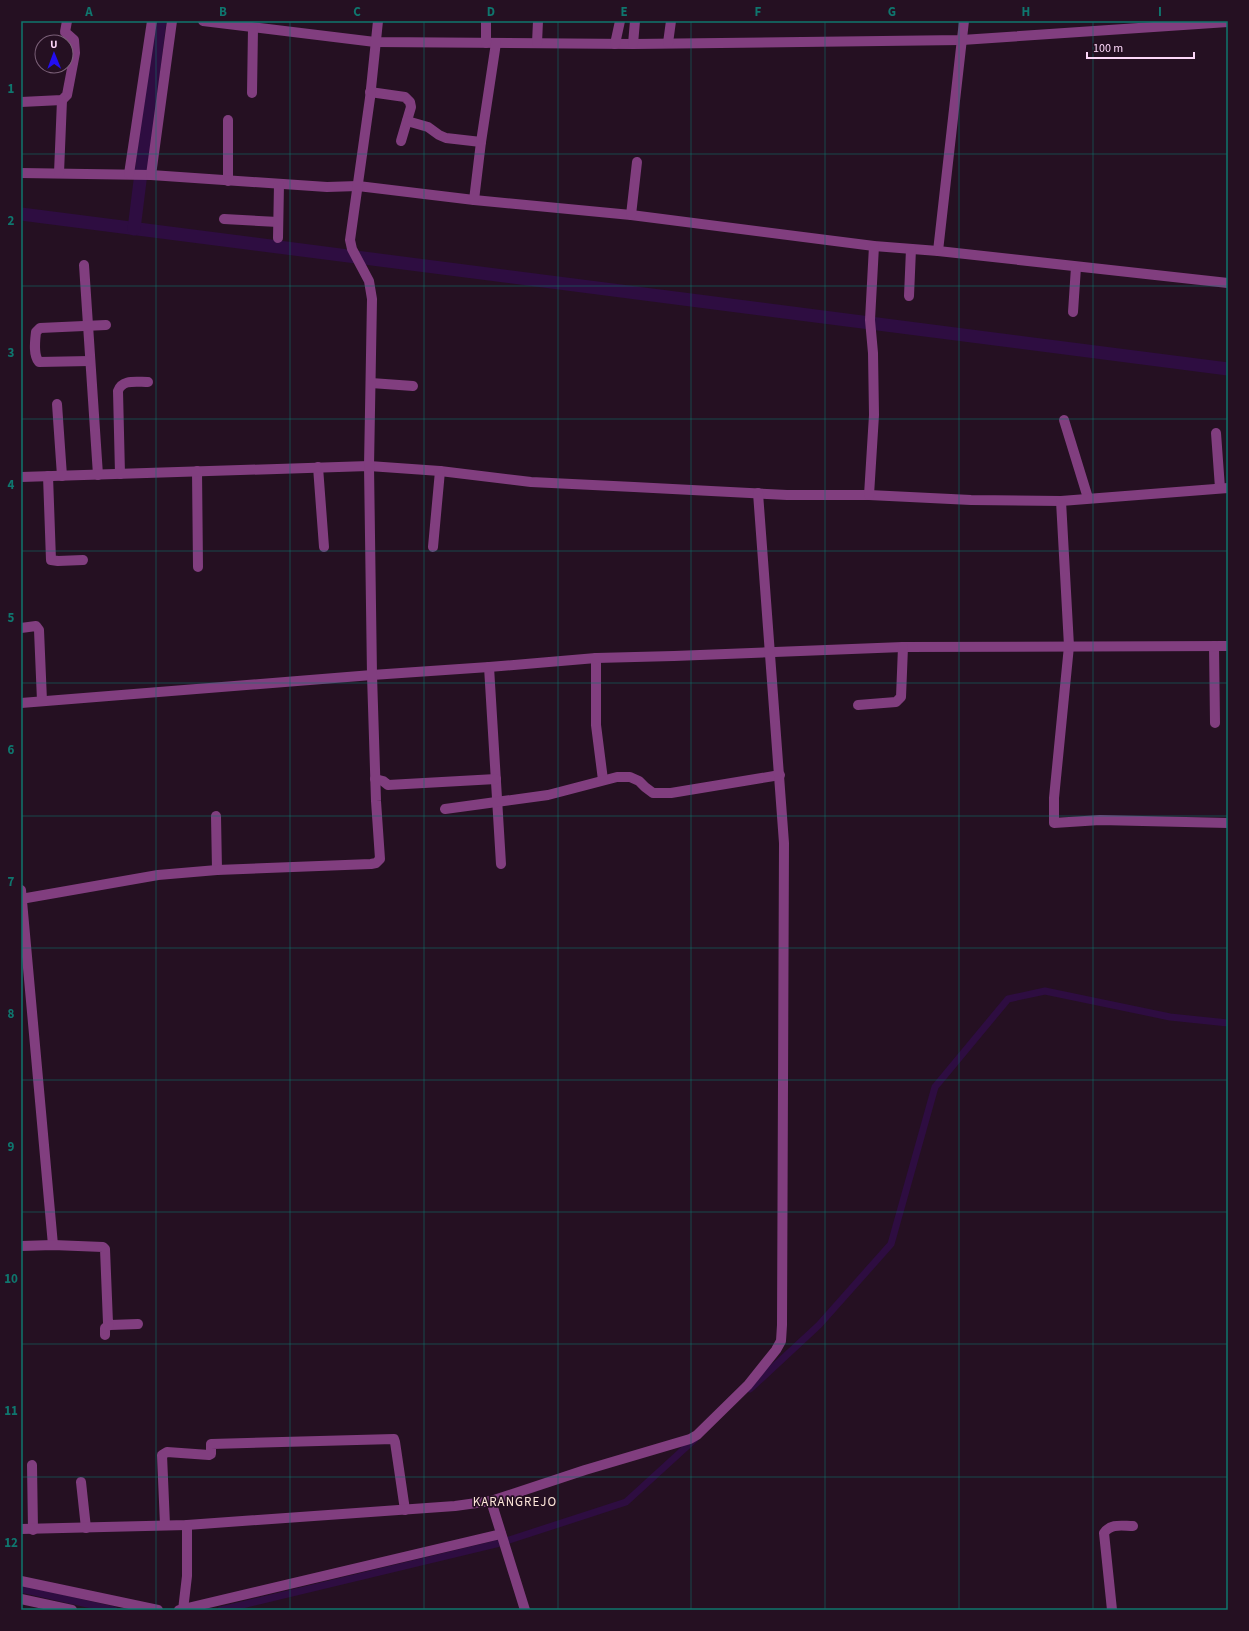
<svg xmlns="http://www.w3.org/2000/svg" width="1249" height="1631" viewBox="0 0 1249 1631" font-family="'Source Sans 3',sans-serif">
	<rect width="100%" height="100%" fill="#251022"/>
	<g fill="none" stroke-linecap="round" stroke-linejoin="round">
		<g stroke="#2e0d41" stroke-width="7">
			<path d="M 750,1389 L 819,1325 L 891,1244 L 935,1087 L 1008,999 L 1045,991 L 1170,1017 L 1228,1023"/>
			<path d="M 21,1589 L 114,1610"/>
			<path d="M 221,1610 L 500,1543 L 626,1502 L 695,1439"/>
		</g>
		<g stroke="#2e0d41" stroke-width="13">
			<path d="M 21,214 L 1228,369"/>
			<path d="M 134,229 L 160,21"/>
		</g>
		<g stroke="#813e7f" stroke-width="10">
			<path d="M 203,21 L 375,42 L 633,44 L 962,40 L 1228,22"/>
			<path d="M 486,43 L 486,21"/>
			<path d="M 537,43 L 538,21"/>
			<path d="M 668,43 L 671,21"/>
			<path d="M 615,44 L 620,21"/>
			<path d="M 633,44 L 635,21"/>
			<path d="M 370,92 L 405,97 L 410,102 L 411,107 L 401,141"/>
			<path d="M 252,93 L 253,28"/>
			<path d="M 21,102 L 62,100 L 67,95 L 75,53 L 74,40 L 65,32 L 67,21"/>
			<path d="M 228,120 L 228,181"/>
			<path d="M 407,121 L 428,127 L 439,135 L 446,138 L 481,142"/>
			<path d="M 21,173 L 151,175 L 327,187 L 358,186 L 474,200 L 631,215 L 874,246 L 938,251 L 1228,283"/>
			<path d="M 59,173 L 62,100"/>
			<path d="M 129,174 L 152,21"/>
			<path d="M 151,175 L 172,21"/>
			<path d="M 474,200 L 481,142 L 496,43"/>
			<path d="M 631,215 L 637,162"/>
			<path d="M 224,219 L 278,222"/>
			<path d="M 278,238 L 279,184"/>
			<path d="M 938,251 L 964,21"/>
			<path d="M 84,265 L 98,475"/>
			<path d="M 909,296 L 911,249"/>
			<path d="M 1073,312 L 1076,267"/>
			<path d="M 90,361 L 39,362 C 33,355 35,341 36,332 L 40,328 L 106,325"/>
			<path d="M 371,383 L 413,386"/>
			<path d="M 57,404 L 62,476"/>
			<path d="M 1064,420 L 1088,498"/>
			<path d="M 1216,433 L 1220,488"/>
			<path d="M 318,467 L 324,547"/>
			<path d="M 197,471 L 198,567"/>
			<path d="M 120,474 L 118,391 C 122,379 136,382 148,382"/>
			<path d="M 48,476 L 51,560 L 58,561 L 83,560"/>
			<path d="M 21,477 L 369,466 L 440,471 L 531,482 L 634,487 L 787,495 L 869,495 L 971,500 L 1061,501 L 1228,488"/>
			<path d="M 869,495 L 874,415 L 873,353 L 870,320 L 874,246"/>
			<path d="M 1061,501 L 1069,646 L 1054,798 L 1054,823 L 1100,820 L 1228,823"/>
			<path d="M 433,547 L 440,471"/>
			<path d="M 21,628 L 36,626 L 39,630 L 42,701"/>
			<path d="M 1214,646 L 1215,723"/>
			<path d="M 596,658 L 596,725 L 603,780"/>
			<path d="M 489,667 L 501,864"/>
			<path d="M 21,703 L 372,675 L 489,667 L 596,658 L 674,656 L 903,647 L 1228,646"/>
			<path d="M 858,705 L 896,702 L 901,697 L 903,647"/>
			<path d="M 375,779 L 383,781 L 388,785 L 496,779"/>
			<path d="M 445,809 L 548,795 L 617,777 L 630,777 L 639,781 L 645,787 L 653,793 L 671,793 L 780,775"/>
			<path d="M 216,816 L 217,870"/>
			<path d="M 21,890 L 53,1245"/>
			<path d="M 21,899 L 158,875 L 217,870 L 371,864 L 376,863 L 380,859 L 376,801 L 372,675 L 369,466 L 372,299 L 369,281 L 352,249 L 350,240 L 370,98 L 378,21"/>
			<path d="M 21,1246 L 53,1245 L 103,1247 L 105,1249 L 108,1323 L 110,1325 L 138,1324"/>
			<path d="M 105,1335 L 105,1328 L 109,1325"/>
			<path d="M 32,1465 L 33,1530"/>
			<path d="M 81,1482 L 86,1528"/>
			<path d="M 491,1501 L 525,1610"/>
			<path d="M 165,1525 L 162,1455 L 167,1452 L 209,1455 L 211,1454 L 211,1444 L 394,1439 L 395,1442 L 405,1510"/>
			<path d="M 21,1529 L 187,1525 L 455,1506 L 491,1501 L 585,1470 L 690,1439 L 697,1435 L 748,1385 L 776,1350 L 781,1341 L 782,1325 L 784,843 L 758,493"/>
			<path d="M 21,1581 L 158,1610"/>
			<path d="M 21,1599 L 72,1610"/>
			<path d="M 179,1610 L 501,1534"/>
			<path d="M 183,1610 L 187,1576 L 187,1525"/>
			<path d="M 1112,1610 L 1104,1533 C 1111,1523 1122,1526 1133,1526"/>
		</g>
	</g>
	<path fill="none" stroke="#0f766e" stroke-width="1" stroke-opacity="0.55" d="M 156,21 L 156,1610M 290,21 L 290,1610M 424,21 L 424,1610M 558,21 L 558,1610M 691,21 L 691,1610M 825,21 L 825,1610M 959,21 L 959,1610M 1093,21 L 1093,1610M 21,154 L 1228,154M 21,286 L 1228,286M 21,419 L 1228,419M 21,551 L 1228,551M 21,683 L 1228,683M 21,816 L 1228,816M 21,948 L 1228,948M 21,1080 L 1228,1080M 21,1212 L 1228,1212M 21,1344 L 1228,1344M 21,1477 L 1228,1477"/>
	<g text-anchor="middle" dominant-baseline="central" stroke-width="3.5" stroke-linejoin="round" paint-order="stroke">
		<g font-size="13" letter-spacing="1" fill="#fde5d9" stroke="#251022">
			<text x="515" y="1502">KARANGREJO</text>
		</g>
	</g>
	<rect width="1249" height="1631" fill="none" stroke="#251022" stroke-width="44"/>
	<g transform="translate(54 54) rotate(359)"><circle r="19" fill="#251022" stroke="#7b6078"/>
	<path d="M0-3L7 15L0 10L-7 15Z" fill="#230ef1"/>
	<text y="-6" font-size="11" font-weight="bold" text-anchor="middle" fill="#fdd7f9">U</text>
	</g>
	<path d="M1087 52v6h107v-6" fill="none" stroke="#fdd7f9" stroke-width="2"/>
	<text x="1093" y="52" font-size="12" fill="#fdd7f9" stroke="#251022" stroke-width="3" paint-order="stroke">100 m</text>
	<rect x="22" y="22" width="1205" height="1587" fill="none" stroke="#0f766e" stroke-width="1.5"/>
	<g font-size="13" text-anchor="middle" font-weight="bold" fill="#0f766e">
		<text x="89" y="16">A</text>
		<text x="223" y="16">B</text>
		<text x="357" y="16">C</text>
		<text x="491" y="16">D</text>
		<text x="624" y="16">E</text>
		<text x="758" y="16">F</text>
		<text x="892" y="16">G</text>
		<text x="1026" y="16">H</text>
		<text x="1160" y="16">I</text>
		<text x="11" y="93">1</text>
		<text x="11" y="225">2</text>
		<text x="11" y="357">3</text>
		<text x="11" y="489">4</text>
		<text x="11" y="622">5</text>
		<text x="11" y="754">6</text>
		<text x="11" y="886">7</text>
		<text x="11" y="1018">8</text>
		<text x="11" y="1151">9</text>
		<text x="11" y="1283">10</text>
		<text x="11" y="1415">11</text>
		<text x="11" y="1547">12</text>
	</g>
</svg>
